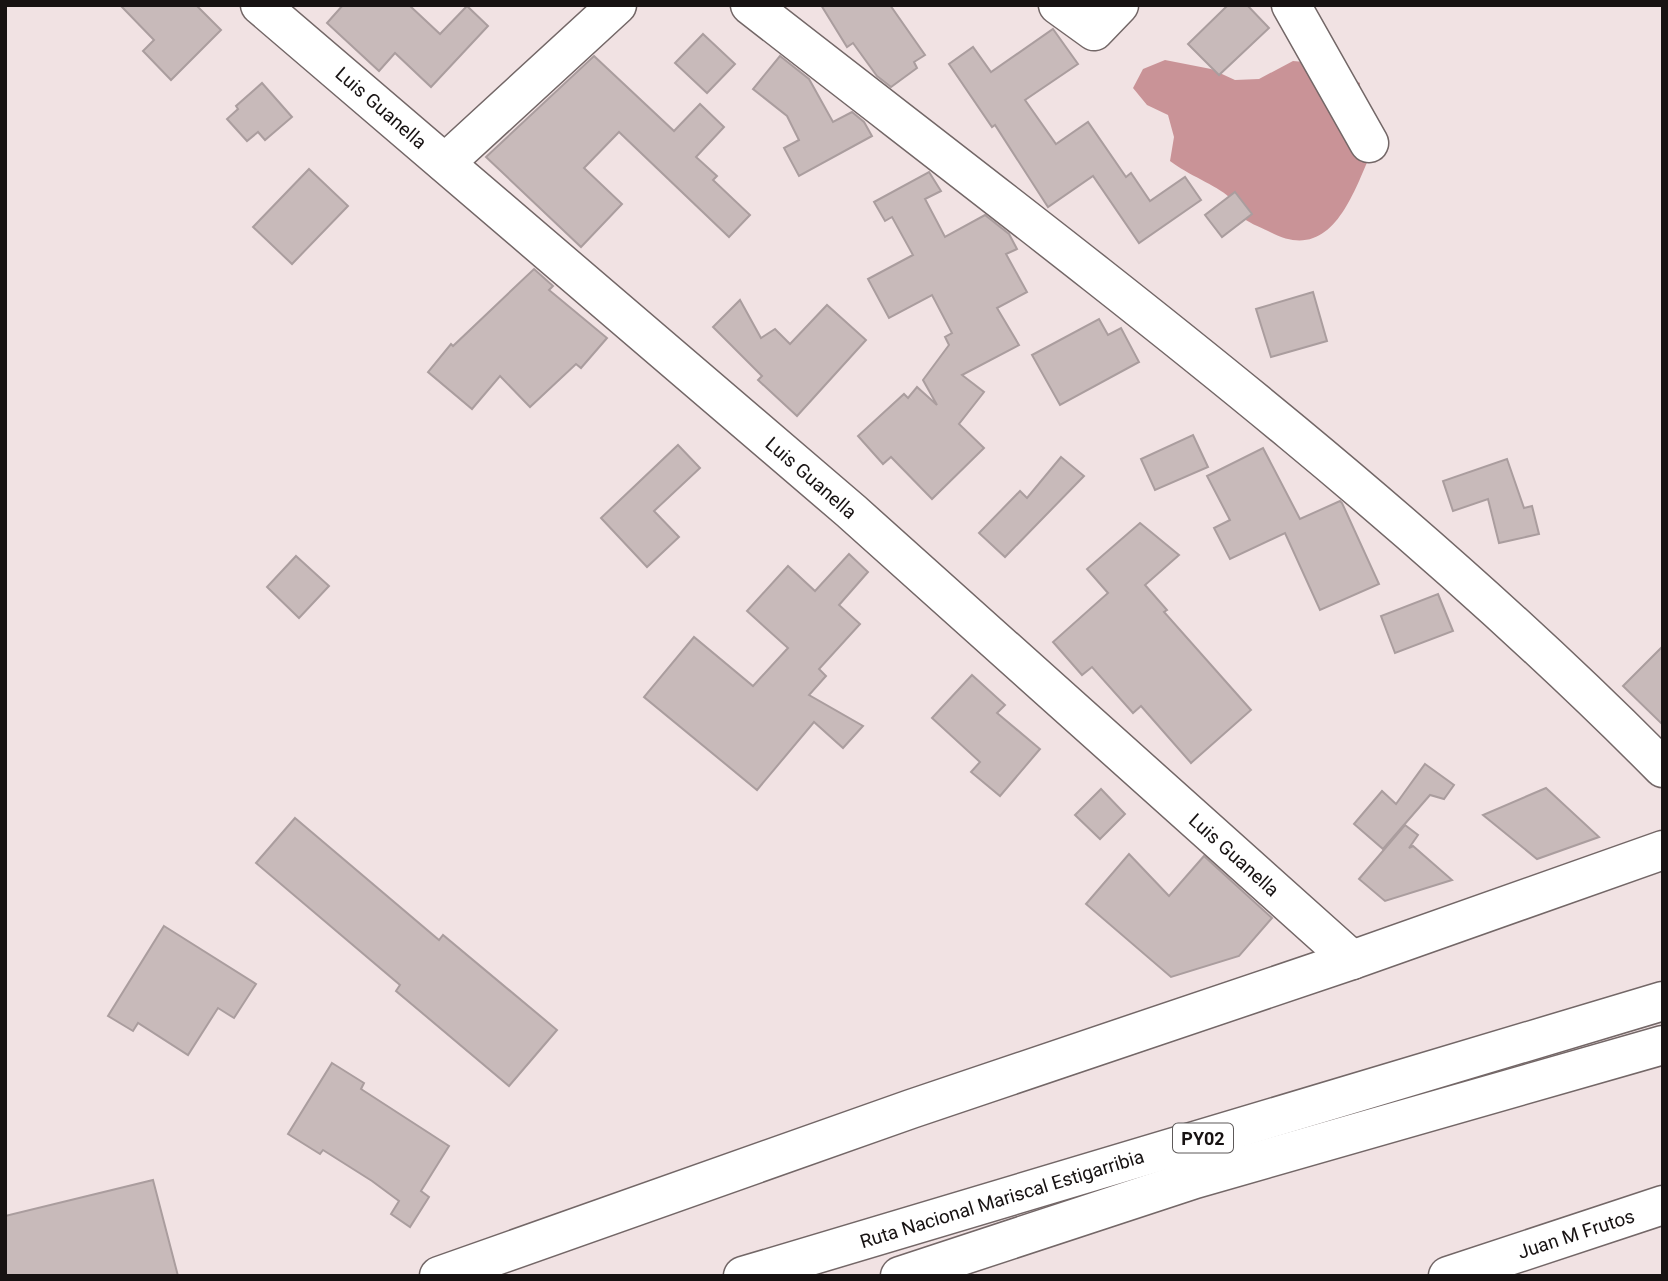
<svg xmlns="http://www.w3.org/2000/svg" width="1668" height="1281" viewBox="0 0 1668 1281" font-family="Roboto,sans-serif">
	<rect width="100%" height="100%" fill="#f1e2e3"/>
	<path fill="#c99397" d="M 1165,60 L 1211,69 L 1235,80 L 1259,79 L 1293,61 L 1316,63 L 1360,83 L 1358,106 L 1372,151 C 1352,196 1331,266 1268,231 C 1260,227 1246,222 1240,215 C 1236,210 1235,201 1229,197 C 1216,185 1188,175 1170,161 L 1174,137 L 1168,115 L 1147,105 L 1133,88 L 1143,69 Z"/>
	<g fill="#c8baba" stroke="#aa9d9e" stroke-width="2">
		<path d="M 120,5 L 196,5 L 221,30 L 171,80 L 143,51 L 154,40 Z"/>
		<path d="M 343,5 L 409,5 L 440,34 L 467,6 L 488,26 L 431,87 L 395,53 L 379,71 L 327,23 Z"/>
		<path d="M 821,5 L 890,5 L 925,55 L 914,62 L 917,68 L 891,87 L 877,76 L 853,43 L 847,47 Z"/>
		<path d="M 1228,5 L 1247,5 L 1269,28 L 1219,75 L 1188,44 Z"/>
		<path d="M 1053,29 L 1078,64 L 1025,100 L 1056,144 L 1088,122 L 1126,177 L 1131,173 L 1150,201 L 1185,177 L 1201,200 L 1139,243 L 1093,176 L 1048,207 L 995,125 L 992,127 L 949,64 L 973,47 L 991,72 Z"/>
		<path d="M 703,34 L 735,64 L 707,93 L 675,63 Z"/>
		<path d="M 594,56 L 674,131 L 700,104 L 724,127 L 696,157 L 717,176 L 713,180 L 750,215 L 729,237 L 619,132 L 584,168 L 622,204 L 581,247 L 486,157 Z"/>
		<path d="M 780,56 L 809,79 L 833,122 L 852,112 L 864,122 L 872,136 L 799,176 L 784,148 L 799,140 L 787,116 L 753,89 Z"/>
		<path d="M 262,83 L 292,117 L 265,140 L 258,132 L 247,141 L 227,119 L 238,109 L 236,106 Z"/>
		<path d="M 309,169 L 348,206 L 292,264 L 253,227 Z"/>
		<path d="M 929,172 L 941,191 L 925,199 L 945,237 L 985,215 L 1009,234 L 1017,249 L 1006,254 L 1027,292 L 997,308 L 1019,345 L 962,375 L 984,392 L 959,424 L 984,448 L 932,499 L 891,457 L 883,464 L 858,436 L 904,394 L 908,398 L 917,387 L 937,405 L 923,380 L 949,345 L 945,337 L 952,333 L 932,295 L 889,318 L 868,279 L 913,255 L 892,217 L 885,221 L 874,202 Z"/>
		<path d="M 1235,192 L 1252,214 L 1222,237 L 1205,215 Z"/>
		<path d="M 534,269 L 553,286 L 549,290 L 607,338 L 581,368 L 576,364 L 530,407 L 500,376 L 472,409 L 428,372 L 451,344 L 453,346 Z"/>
		<path d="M 1313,292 L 1327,341 L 1271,357 L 1256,309 Z"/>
		<path d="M 740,300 L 761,338 L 775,329 L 790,344 L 827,305 L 866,340 L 797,416 L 758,380 L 762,376 L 713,327 Z"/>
		<path d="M 1099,319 L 1108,335 L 1121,328 L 1139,362 L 1060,405 L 1032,355 Z"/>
		<path d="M 1193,435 L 1208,467 L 1155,490 L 1141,459 Z"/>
		<path d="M 678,445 L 700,468 L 654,511 L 679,537 L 647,567 L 601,518 Z"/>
		<path d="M 1263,448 L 1300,519 L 1340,501 L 1342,503 L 1379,584 L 1320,610 L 1285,533 L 1230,559 L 1214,528 L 1230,520 L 1207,476 Z"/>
		<path d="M 1061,457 L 1084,476 L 1005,557 L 979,533 L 1020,491 L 1027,498 Z"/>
		<path d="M 1507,459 L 1524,508 L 1532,506 L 1539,534 L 1499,543 L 1488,499 L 1453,511 L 1443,481 Z"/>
		<path d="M 1140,523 L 1179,555 L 1145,585 L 1167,610 L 1164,612 L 1251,710 L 1191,763 L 1141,706 L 1133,713 L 1092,667 L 1082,675 L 1053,642 L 1108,593 L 1087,569 Z"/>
		<path d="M 849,554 L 868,572 L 839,605 L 860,624 L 819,669 L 826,676 L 809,695 L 863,726 L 843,748 L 814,722 L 757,790 L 644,697 L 694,637 L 753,686 L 788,648 L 747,611 L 788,566 L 815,591 Z"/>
		<path d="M 296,556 L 329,586 L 299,618 L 267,587 Z"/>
		<path d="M 1438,594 L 1453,631 L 1395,653 L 1381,616 Z"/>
		<path d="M 1663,646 L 1663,725 L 1623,686 Z"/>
		<path d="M 972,675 L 1005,705 L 997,713 L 1040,749 L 1000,796 L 971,772 L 980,762 L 932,718 Z"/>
		<path d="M 1425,764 L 1454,785 L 1444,799 L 1430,795 L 1383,849 L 1354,824 L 1382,791 L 1396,804 Z"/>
		<path d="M 1546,788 L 1599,837 L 1537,859 L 1483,815 Z"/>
		<path d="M 1101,789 L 1125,814 L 1100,839 L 1075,815 Z"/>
		<path d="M 295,818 L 439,940 L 443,935 L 557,1030 L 509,1086 L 396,991 L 400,985 L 256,863 Z"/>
		<path d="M 1405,825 L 1418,835 L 1409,848 L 1413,846 L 1452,880 L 1385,901 L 1359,879 Z"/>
		<path d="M 1129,854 L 1169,896 L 1204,856 L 1272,918 L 1239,956 L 1171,977 L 1086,904 Z"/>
		<path d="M 164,926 L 256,984 L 234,1018 L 218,1008 L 188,1055 L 138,1023 L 133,1031 L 108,1016 Z"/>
		<path d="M 332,1063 L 364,1083 L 361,1089 L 449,1146 L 421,1191 L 429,1197 L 410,1227 L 391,1214 L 399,1201 L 372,1181 L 323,1150 L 320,1154 L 288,1134 Z"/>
		<path d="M 153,1180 L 178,1276 L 5,1276 L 5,1216 Z"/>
	</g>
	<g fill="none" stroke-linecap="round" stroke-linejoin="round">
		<defs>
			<g id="minor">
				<path d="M 260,5 L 851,511 L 1352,960"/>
				<path d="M 750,5 C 1062,249 1384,486 1663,768"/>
				<path d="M 1058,5 L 1094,31 L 1119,5"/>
				<path d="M 1291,5 L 1369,143"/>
				<path d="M 445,163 L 617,5"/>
				<path d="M 439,1276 L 911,1109 L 1352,960 L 1663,850"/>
				<path d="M 1448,1276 L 1663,1205"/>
			</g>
			<g id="highway">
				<path d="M 743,1276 L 1663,1001"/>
				<path d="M 900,1276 L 1195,1179 L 1663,1045"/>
			</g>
		</defs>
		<use href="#minor" stroke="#736767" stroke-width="41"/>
		<use href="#highway" stroke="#736767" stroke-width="41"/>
		<use href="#minor" stroke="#fff" stroke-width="38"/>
		<use href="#highway" stroke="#fff" stroke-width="38"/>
	</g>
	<g text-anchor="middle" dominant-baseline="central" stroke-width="6" stroke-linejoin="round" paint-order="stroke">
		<rect fill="#fff" stroke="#5d5959" stroke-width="2" x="1173" y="1123.5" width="60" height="29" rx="5"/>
		<g font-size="18" font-weight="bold" fill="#171212">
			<text x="1203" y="1138">PY02</text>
		</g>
		<g font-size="19" fill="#171212" stroke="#fff">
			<text transform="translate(381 108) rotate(41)">Luis Guanella</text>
			<text transform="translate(811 478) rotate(41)">Luis Guanella</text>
			<text transform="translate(1234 855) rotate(42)">Luis Guanella</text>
			<text transform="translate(1002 1199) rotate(-17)">Ruta Nacional Mariscal Estigarribia</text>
			<text transform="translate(1576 1234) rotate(-18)">Juan M Frutos</text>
		</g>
	</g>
	<rect width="1668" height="1281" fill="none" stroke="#171212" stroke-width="14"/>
</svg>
